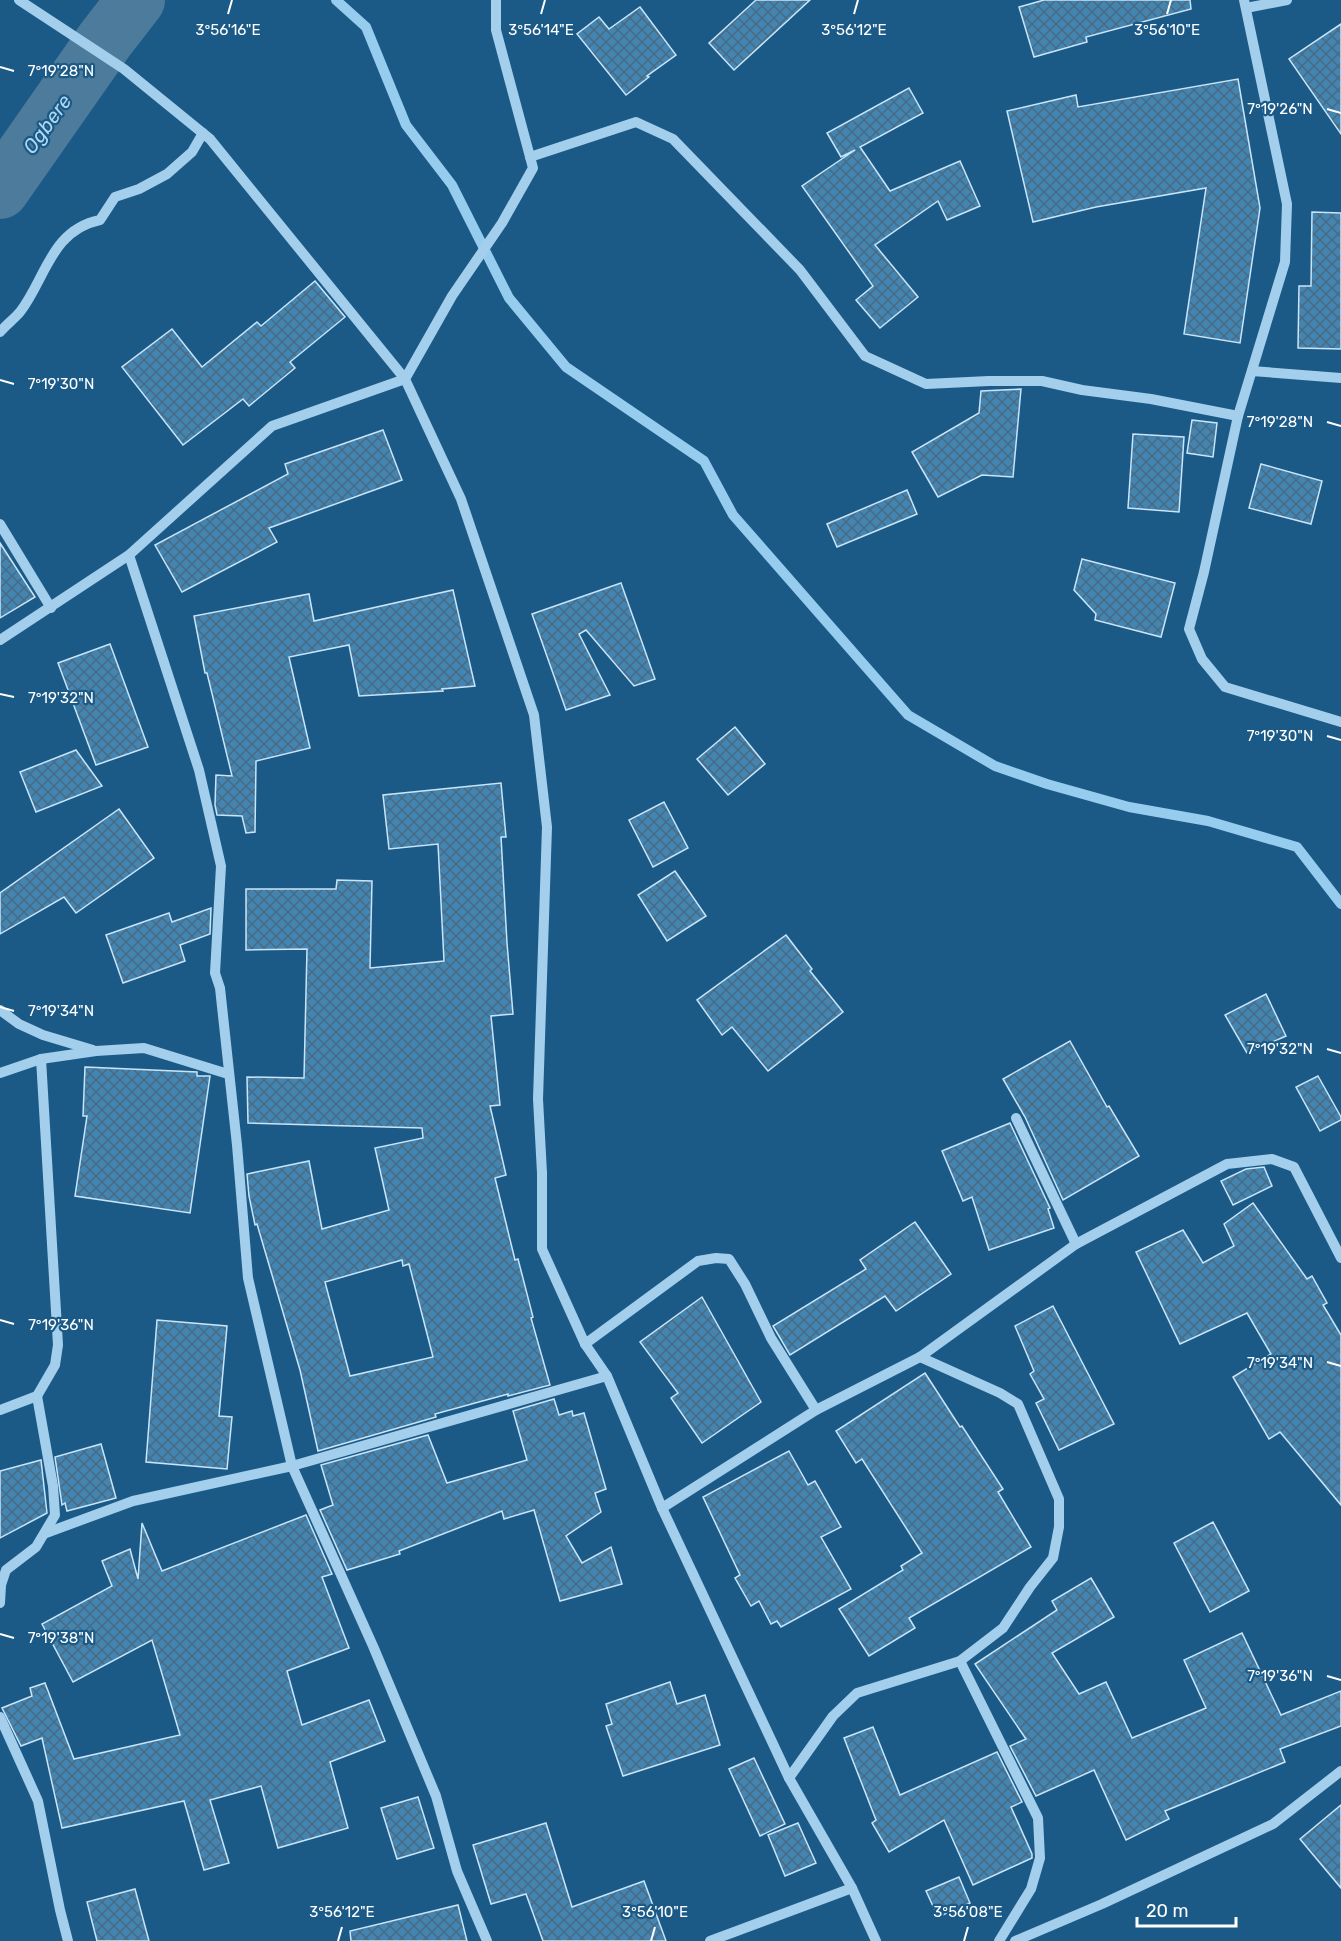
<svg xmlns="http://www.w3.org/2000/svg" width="1341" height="1941" viewBox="0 0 1341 1941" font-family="Rubik,sans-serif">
	<defs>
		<pattern id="building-cross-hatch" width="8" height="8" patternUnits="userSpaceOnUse" patternTransform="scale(1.5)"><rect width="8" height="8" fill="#4484b0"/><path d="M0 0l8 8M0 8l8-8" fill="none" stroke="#486b83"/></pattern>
	</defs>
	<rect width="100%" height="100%" fill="#1b5a87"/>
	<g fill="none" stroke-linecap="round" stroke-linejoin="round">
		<path stroke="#96ccee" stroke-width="10" d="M 336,0 L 366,27 L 406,125 L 452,185 L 509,298 L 566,367 L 704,461 L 733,515 L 908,715 L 995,766 L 1047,784 L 1129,807 L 1208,821 L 1297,847 L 1341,904"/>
		<path stroke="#4d7b9b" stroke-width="58" d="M 0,190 L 105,40 L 136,0"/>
	</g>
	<g fill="url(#building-cross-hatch)" stroke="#c8e5f9" stroke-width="1.5" fill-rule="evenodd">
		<path d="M 756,0 L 810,0 L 734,70 L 709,43 Z"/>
		<path d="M 1044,0 L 1190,0 L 1191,9 L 1086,37 L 1087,42 L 1034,57 L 1019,7 Z"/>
		<path d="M 640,7 L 676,55 L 647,76 L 649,77 L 626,95 L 577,34 L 599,17 L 609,29 Z"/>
		<path d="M 1341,24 L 1341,134 L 1289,59 Z"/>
		<path d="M 1238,79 L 1260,208 L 1240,343 L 1184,334 L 1206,188 L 1096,207 L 1033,222 L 1007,111 L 1076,95 L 1078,107 Z"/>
		<path d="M 909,88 L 923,113 L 860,147 L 890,191 L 960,161 L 980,206 L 947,220 L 938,201 L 875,245 L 918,297 L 880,328 L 856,300 L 873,286 L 802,186 L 855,150 L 841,157 L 827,133 Z"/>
		<path d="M 1312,212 L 1341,213 L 1341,349 L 1298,348 L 1299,286 L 1311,286 Z"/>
		<path d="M 315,281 L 345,317 L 290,362 L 295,368 L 249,406 L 243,399 L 183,445 L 122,367 L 172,329 L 202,367 L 257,322 L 261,326 Z"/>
		<path d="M 1021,389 L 1013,477 L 982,475 L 938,497 L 912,452 L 979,413 L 981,391 Z"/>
		<path d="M 1192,420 L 1217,423 L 1213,457 L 1187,453 Z"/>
		<path d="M 383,430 L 402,480 L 269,528 L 277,542 L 182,592 L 155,545 L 288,474 L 285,464 Z"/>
		<path d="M 1133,434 L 1184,437 L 1179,512 L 1128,508 Z"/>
		<path d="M 1261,464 L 1322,481 L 1311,524 L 1249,508 Z"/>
		<path d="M 907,490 L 917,514 L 837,547 L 827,524 Z"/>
		<path d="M 0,543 L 35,597 L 0,618 Z"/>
		<path d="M 1082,559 L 1175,583 L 1161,637 L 1095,620 L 1096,614 L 1074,590 Z"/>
		<path d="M 621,583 L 655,679 L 634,686 L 586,630 L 579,634 L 610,695 L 566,710 L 532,614 Z"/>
		<path d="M 453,590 L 475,686 L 442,689 L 443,691 L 359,696 L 349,645 L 289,657 L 310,748 L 256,761 L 255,832 L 246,833 L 242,816 L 217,815 L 215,805 L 216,775 L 232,776 L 207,673 L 205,673 L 194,616 L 309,594 L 314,621 Z"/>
		<path d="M 110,644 L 148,747 L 96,765 L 58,663 Z"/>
		<path d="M 735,727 L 765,764 L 728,795 L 697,759 Z"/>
		<path d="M 76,750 L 102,786 L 36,812 L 20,772 Z"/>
		<path d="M 501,783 L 506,837 L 501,837 L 507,943 L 513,1014 L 491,1016 L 500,1105 L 490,1106 L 506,1175 L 495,1178 L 515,1260 L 518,1259 L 533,1317 L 531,1318 L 550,1385 L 508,1396 L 508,1394 L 435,1414 L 436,1417 L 318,1451 L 300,1370 L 257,1224 L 255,1225 L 249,1196 L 247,1174 L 309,1161 L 322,1229 L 389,1210 L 375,1148 L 423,1138 L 422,1128 L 248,1123 L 247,1077 L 304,1078 L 307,949 L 246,950 L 246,889 L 336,889 L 337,880 L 372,881 L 370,968 L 444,961 L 438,844 L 389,849 L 383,795 ZM 402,1260 L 403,1266 L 409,1264 L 433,1357 L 350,1376 L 325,1282 Z"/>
		<path d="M 664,802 L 688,848 L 653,867 L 629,820 Z"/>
		<path d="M 119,809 L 154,858 L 76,913 L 64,897 L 0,934 L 0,893 Z"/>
		<path d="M 675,871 L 706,916 L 667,941 L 638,895 Z"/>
		<path d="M 211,908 L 210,934 L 180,945 L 185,961 L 123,983 L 106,935 L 169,913 L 172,922 Z"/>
		<path d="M 786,935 L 812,969 L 810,971 L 843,1012 L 768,1071 L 732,1027 L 722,1035 L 697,1000 Z"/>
		<path d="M 1266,994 L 1286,1036 L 1247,1053 L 1225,1015 Z"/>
		<path d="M 1070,1041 L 1107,1107 L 1109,1106 L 1139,1156 L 1063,1200 L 1025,1117 L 1003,1079 Z"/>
		<path d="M 85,1067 L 197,1072 L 197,1076 L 210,1076 L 190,1213 L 75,1196 L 87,1116 L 83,1116 Z"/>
		<path d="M 1318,1076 L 1341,1117 L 1341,1120 L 1320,1131 L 1296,1087 Z"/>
		<path d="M 1010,1123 L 1050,1208 L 1048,1209 L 1054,1228 L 989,1250 L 972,1197 L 963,1201 L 942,1151 Z"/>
		<path d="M 1264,1167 L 1272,1186 L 1233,1205 L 1221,1181 L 1246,1169 Z"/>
		<path d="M 1253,1203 L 1307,1279 L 1312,1276 L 1327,1303 L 1323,1305 L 1341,1335 L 1341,1505 L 1280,1432 L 1269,1439 L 1233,1377 L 1271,1354 L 1247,1313 L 1180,1344 L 1136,1252 L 1183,1230 L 1203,1263 L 1234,1246 L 1224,1224 Z"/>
		<path d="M 915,1222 L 951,1274 L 896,1311 L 885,1296 L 790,1355 L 773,1326 L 866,1269 L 860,1260 Z"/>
		<path d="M 702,1297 L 761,1402 L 702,1443 L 671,1398 L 678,1393 L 640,1342 Z"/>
		<path d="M 1053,1306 L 1114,1424 L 1059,1450 L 1036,1403 L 1044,1399 L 1030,1374 L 1034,1371 L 1015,1326 Z"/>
		<path d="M 157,1320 L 227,1326 L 219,1416 L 232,1417 L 227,1469 L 146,1462 Z"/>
		<path d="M 925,1373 L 960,1427 L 962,1426 L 1003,1489 L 998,1492 L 1031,1547 L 909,1618 L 915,1628 L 869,1656 L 839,1609 L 903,1570 L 901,1566 L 922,1553 L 862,1459 L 856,1463 L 836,1431 Z"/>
		<path d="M 554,1399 L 559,1415 L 572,1411 L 573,1416 L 584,1413 L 606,1489 L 595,1493 L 601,1512 L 566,1536 L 582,1563 L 611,1547 L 622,1584 L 560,1601 L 534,1510 L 504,1519 L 502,1511 L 399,1551 L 400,1554 L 347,1570 L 320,1510 L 333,1505 L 321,1465 L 428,1435 L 447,1483 L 527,1460 L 513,1411 Z"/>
		<path d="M 101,1444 L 116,1498 L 67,1511 L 65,1503 L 62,1505 L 55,1457 Z"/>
		<path d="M 789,1451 L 808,1485 L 815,1481 L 841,1527 L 821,1537 L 851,1589 L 781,1627 L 777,1621 L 771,1624 L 759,1601 L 751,1606 L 735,1578 L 740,1575 L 703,1497 Z"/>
		<path d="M 41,1460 L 47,1513 L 0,1538 L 0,1471 Z"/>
		<path d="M 306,1515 L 332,1574 L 322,1577 L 349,1648 L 287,1671 L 302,1725 L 369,1700 L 385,1741 L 330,1762 L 348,1828 L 278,1848 L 261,1786 L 210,1800 L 229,1863 L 204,1870 L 184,1801 L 62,1828 L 42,1738 L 21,1746 L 2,1708 L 32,1696 L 30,1688 L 45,1683 L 74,1759 L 180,1735 L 152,1640 L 73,1682 L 42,1624 L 112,1586 L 102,1561 L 130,1549 L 138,1579 L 142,1523 L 162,1571 Z"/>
		<path d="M 1213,1522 L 1249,1591 L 1210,1612 L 1174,1543 Z"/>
		<path d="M 1091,1578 L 1114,1617 L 1052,1653 L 1079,1694 L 1106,1682 L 1132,1738 L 1206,1708 L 1184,1660 L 1242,1633 L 1281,1715 L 1341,1691 L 1341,1726 L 1280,1749 L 1285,1762 L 1165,1811 L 1169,1819 L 1126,1840 L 1094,1770 L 1036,1796 L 1010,1746 L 1026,1739 L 975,1664 L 1057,1610 L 1052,1601 Z"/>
		<path d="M 670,1682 L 677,1704 L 705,1695 L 720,1745 L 623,1776 L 606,1726 L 612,1724 L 606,1704 Z"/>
		<path d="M 873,1727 L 900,1795 L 997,1752 L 1022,1802 L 1011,1807 L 1032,1854 L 1032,1858 L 973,1885 L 944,1820 L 889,1852 L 872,1823 L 876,1820 L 844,1738 Z"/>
		<path d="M 754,1758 L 785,1824 L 760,1836 L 729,1769 Z"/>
		<path d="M 418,1797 L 434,1848 L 397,1859 L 381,1808 Z"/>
		<path d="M 1341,1805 L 1341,1888 L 1300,1839 Z"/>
		<path d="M 546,1823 L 572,1907 L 644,1881 L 666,1941 L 543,1941 L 526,1894 L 491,1904 L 473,1845 Z"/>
		<path d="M 798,1823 L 816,1863 L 785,1876 L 768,1835 Z"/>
		<path d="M 959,1877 L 970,1903 L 938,1917 L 926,1891 Z"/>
		<path d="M 135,1889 L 149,1941 L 97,1941 L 87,1902 Z"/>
		<path d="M 458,1905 L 467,1941 L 351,1941 L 350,1931 Z"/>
	</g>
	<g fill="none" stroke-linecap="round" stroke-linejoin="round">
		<g stroke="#a3cfec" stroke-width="10">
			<path d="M 19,0 L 124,69 L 210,139 L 405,379 L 461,499 L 534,715 L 547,827 L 538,1099 L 542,1173 L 542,1249 L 585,1344 L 607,1376 L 662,1508 L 789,1778 L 852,1888 L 876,1941"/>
			<path d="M 1244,0 L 1287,204 L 1285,262 L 1238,416 L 1204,572 L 1189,629 L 1202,659 L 1225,687 L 1341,722"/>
			<path d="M 1246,8 L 1287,0"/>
			<path d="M 530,157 L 636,122 L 673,139 L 800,270 L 865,356 L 926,384 L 989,381 L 1042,381 L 1082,390 L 1151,399 L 1238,416"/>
			<path d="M 0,332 C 6,325 14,319 20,312 C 46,278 51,230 100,220 L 115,197 L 139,189 L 167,174 L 192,152 L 203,133"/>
			<path d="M 1252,371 L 1341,378"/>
			<path d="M 0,524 L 51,608"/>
			<path d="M 129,555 L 199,770 L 221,866 L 215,973 L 220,988 L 237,1145 L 248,1278 L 292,1466 L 373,1646 L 436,1796 L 457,1871 L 487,1941"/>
			<path d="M 0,640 L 129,555 L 272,426 L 405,379 L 452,296 L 502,223 L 533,168 L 496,30 L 496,0"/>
			<path d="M 0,1010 L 19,1024 L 43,1035 L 93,1050"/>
			<path d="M 0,1073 L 41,1059 L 96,1051 L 144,1048 L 228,1074"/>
			<path d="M 1016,1118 L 1076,1244"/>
			<path d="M 585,1344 L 698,1261 L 716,1258 L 729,1259 L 745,1284 L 771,1338 L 816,1410"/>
			<path d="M 0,1410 L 37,1396 L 55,1365 L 58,1345 L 41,1059"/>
			<path d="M 662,1508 L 816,1410 L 920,1357 L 1076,1244 L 1227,1164 L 1272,1159 L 1294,1167 L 1341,1258"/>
			<path d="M 46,1533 L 133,1501 L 292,1466 L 607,1376"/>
			<path d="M 0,1603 L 1,1585 L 6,1570 L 36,1547 L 55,1515 L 53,1486 L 37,1396"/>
			<path d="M 960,1661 L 1038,1818 L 1040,1858 L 1031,1889 L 999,1941"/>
			<path d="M 0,1717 L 38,1801 L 60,1910 L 68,1941"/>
			<path d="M 789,1778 L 833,1716 L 857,1693 L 960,1661 L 1003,1628 L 1030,1587 L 1053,1558 L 1059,1527 L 1059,1499 L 1018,1404 L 1000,1393 L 920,1357"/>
			<path d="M 710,1941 L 852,1888"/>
			<path d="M 1015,1941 L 1102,1904 L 1273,1824 L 1341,1771"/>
		</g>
	</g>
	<path fill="none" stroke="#fff" stroke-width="2" d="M 228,14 L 232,0M 541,14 L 545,0M 854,14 L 858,0M 1167,14 L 1171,0M 0,67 L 14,71M 1327,109 L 1341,113M 0,380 L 14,384M 1327,422 L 1341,426M 0,694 L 14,697M 1327,736 L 1341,740M 0,1007 L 14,1011M 1327,1049 L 1341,1053M 0,1320 L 14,1324M 1327,1362 L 1341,1366M 0,1634 L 14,1638M 1327,1676 L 1341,1680M 338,1941 L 342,1927M 651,1941 L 655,1927M 964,1941 L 968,1927"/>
	<g text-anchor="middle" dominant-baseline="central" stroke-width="4.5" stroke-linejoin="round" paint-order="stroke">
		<g font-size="20" font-style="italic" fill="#aed8f3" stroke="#1b5a87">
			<text transform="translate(47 124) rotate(-54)">Ogbere</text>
		</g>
	</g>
	<g font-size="15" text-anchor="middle" fill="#fff" stroke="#1b5a87" stroke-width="4.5" stroke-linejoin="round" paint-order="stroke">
		<text x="228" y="35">3°56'16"E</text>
		<text x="541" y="35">3°56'14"E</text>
		<text x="854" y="35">3°56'12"E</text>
		<text x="1167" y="35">3°56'10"E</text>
		<text x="61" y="76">7°19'28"N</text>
		<text x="1280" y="114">7°19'26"N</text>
		<text x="61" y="389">7°19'30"N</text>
		<text x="1280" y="427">7°19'28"N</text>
		<text x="61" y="703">7°19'32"N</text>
		<text x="1280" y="741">7°19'30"N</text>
		<text x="61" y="1016">7°19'34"N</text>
		<text x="1280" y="1054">7°19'32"N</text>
		<text x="61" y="1330">7°19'36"N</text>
		<text x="1280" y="1368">7°19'34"N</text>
		<text x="61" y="1643">7°19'38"N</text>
		<text x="1280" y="1681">7°19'36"N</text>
		<text x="342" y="1917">3°56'12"E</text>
		<text x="655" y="1917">3°56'10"E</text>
		<text x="968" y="1917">3°56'08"E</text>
	</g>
	<path d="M1137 1917v9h99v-9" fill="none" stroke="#ffffff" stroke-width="3"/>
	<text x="1146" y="1917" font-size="18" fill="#ffffff" stroke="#1b5a87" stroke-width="4.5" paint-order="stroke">20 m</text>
</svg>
